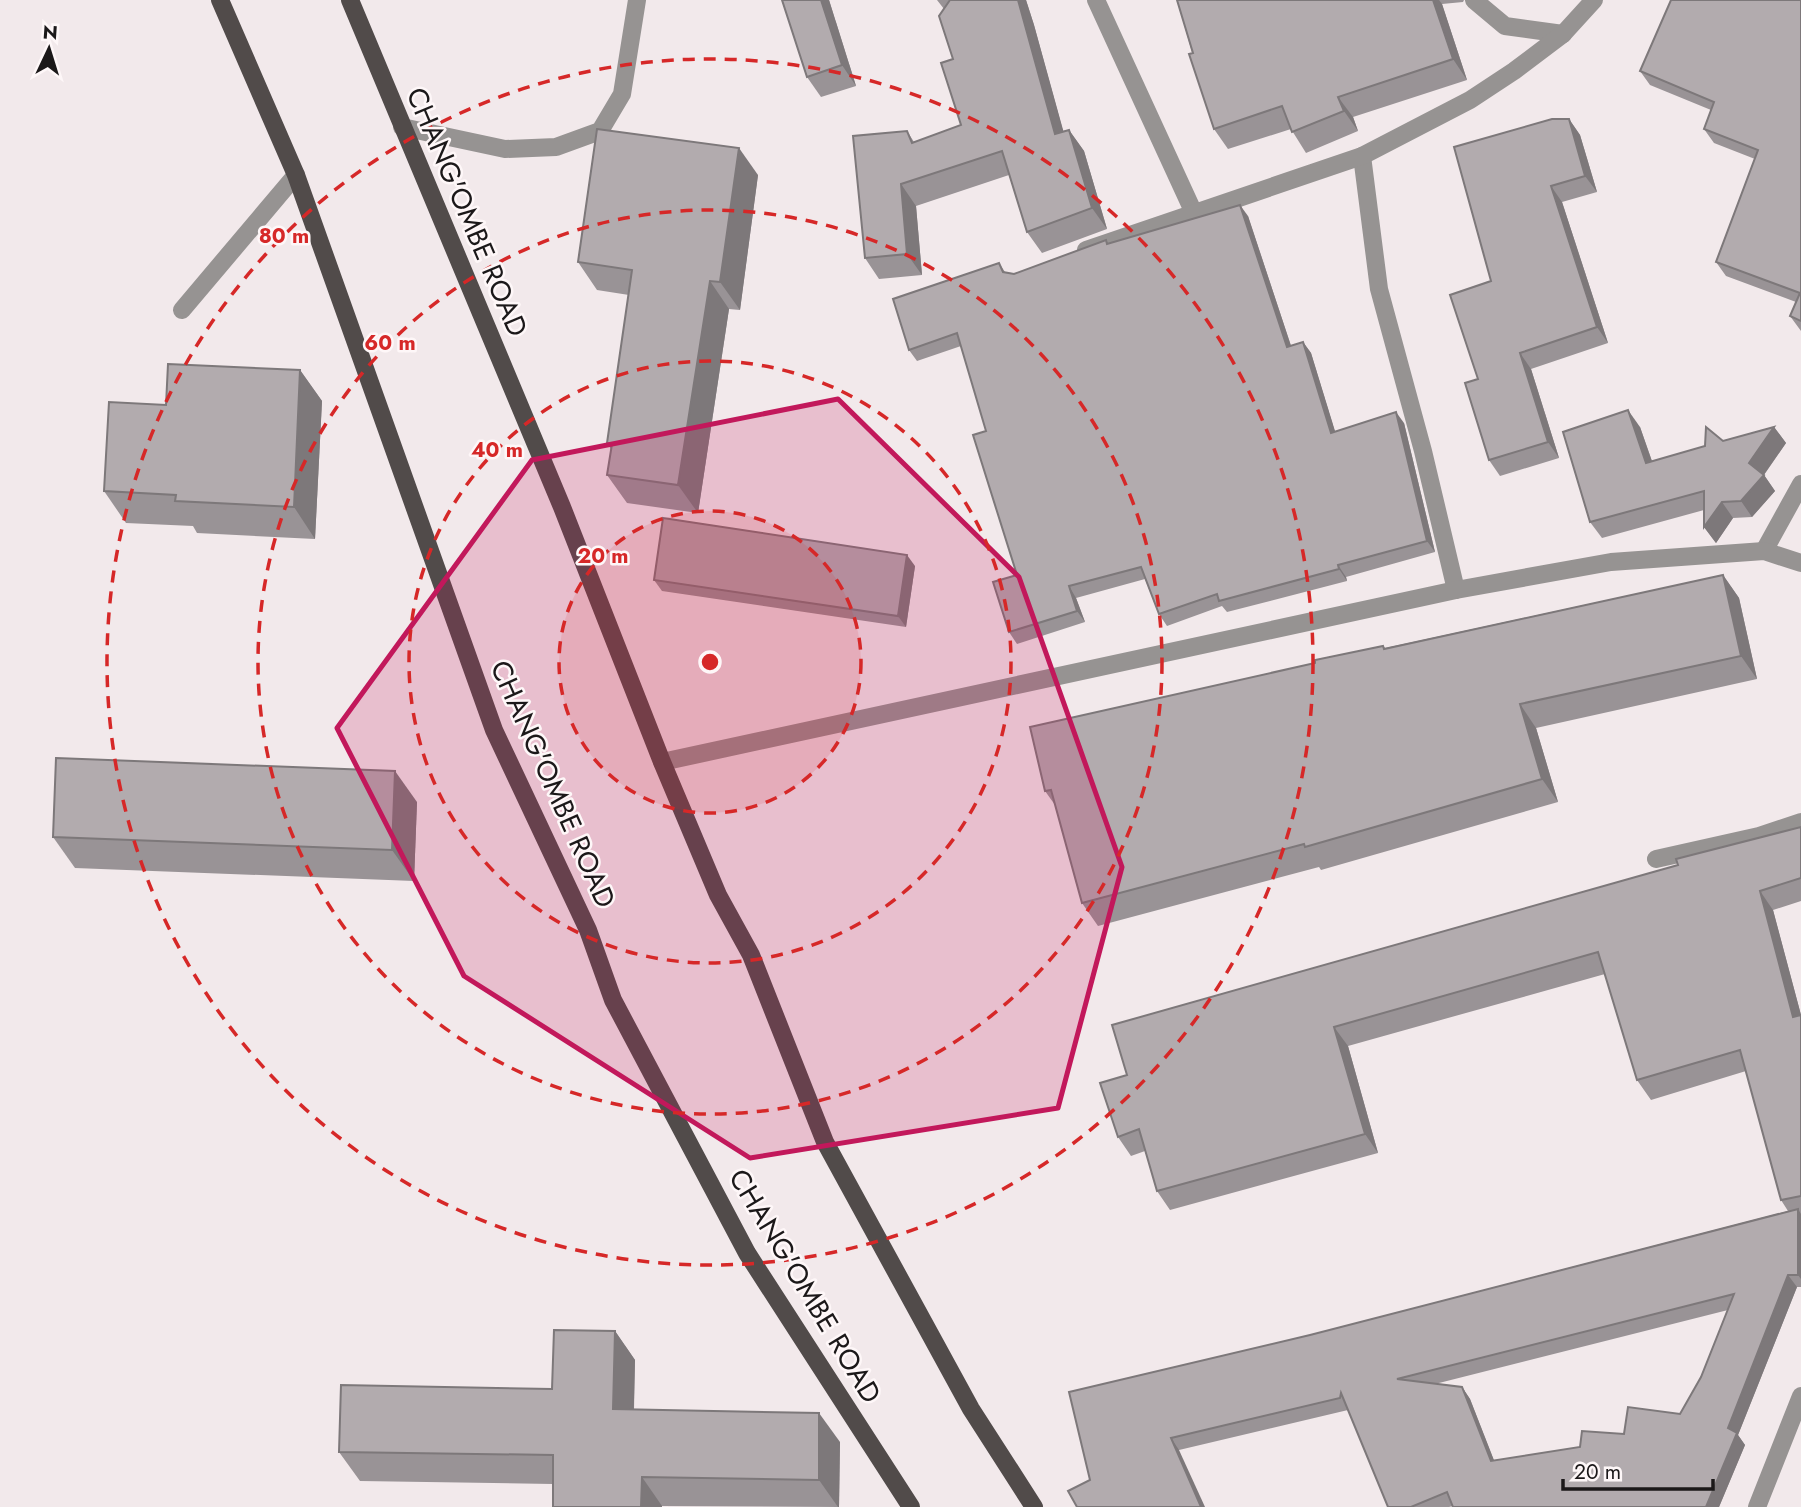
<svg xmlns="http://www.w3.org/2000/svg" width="1801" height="1507" viewBox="0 0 1801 1507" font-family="Jost,sans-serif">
	<rect width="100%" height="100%" fill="#f2e9eb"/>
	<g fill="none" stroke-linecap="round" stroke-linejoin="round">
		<g stroke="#969392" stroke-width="18">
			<path d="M 1096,0 L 1193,211"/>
			<path d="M 1474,0 L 1505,26 L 1563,34"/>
			<path d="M 402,127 L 505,149 L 556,147 L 600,131 L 622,94 L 637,0"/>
			<path d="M 1362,156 L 1379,289 L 1423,451 L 1456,590"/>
			<path d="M 1086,250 L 1362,156 L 1470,100 L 1514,71 L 1563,34 L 1594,0"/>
			<path d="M 182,310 L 296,175"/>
			<path d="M 1764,551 L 1801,484"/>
			<path d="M 662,762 L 1456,590 L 1611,562 L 1764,551 L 1801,563"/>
			<path d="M 1656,859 L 1759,836 L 1801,822"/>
			<path d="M 1757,1507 L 1801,1396"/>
		</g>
		<g stroke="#514b4a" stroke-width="18">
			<path d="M 220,0 L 296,175 L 494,730 L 588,930 L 613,1000 L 747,1253 L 911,1507"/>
			<path d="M 350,0 L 562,507 L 662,762 L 718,895 L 751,955 L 825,1142 L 971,1409 L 1034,1507"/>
		</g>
	</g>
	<g fill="#999396" fill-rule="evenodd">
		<path d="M 829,0 L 856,86 L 821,97 L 807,77 Z"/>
		<path d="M 937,0 L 1026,0 L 1034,25 L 1063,131 L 1069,130 L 1084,151 L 1107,229 L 1042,253 L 1027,232 L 1009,175 L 916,206 L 922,275 L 879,279 L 865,258 L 907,131 L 914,142 L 961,125 L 953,59 L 944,9 Z"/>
		<path d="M 1177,0 L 1464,0 L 1463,2 L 1442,4 L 1467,80 L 1353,117 L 1358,131 L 1306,153 L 1291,129 L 1228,149 L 1214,129 Z"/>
		<path d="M 1801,0 L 1801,331 L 1790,316 L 1796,302 L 1726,276 L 1716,262 L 1755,159 L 1714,143 L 1704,129 L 1711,110 L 1650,85 L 1640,71 Z"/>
		<path d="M 1569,119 L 1580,135 L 1597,192 L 1562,202 L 1608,343 L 1531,369 L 1559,458 L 1500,476 L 1489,460 L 1491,281 Z"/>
		<path d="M 758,175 L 740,310 L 729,309 L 698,513 L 627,503 L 607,475 L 611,449 L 607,443 L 629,295 L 597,290 L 578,262 Z"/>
		<path d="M 1248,216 L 1291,346 L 1303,342 L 1311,353 L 1335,432 L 1404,423 L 1435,552 L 1346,577 L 1347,581 L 1227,612 L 1222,606 L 1167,626 L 1159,614 L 1145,579 L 1076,598 L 1085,622 L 1017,644 L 1009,632 L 1017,575 L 986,431 L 961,346 L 917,361 L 909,350 L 999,263 L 1005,272 L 1014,274 L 1108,243 Z"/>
		<path d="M 300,370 L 322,401 L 315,539 L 197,533 L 193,526 L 126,523 L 104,491 L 166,405 Z"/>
		<path d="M 1640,427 L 1652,461 L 1774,427 L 1786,443 L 1764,475 L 1775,491 L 1752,517 L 1733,518 L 1716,543 L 1704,527 L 1704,510 L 1602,538 L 1590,522 Z"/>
		<path d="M 915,566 L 906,627 L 662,591 L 654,580 Z"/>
		<path d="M 1723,575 L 1739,598 L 1757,679 L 1536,728 L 1558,802 L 1321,870 L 1319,867 L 1098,926 L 1082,903 L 1055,805 L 1045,791 L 1315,663 L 1383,646 L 1385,648 Z"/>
		<path d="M 417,802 L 414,881 L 75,868 L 53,837 Z"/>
		<path d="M 1801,827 L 1801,901 L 1773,910 L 1801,1015 L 1801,1287 L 1797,1287 L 1738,1435 L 1745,1445 L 1719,1507 L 1453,1507 L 1453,1506 L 1449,1507 L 1388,1507 L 1348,1410 L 1179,1450 L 1090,1480 L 1310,1335 L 1788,1211 L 1781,1200 L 1746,1071 L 1651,1100 L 1637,1080 L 1605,974 L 1348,1046 L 1378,1153 L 1170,1210 L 1157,1191 L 1145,1151 L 1131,1156 L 1118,1137 L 1127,1075 L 1678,865 ZM 1728,1310 L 1701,1377 L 1680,1414 L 1624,1434 L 1580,1447 L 1494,1461 L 1470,1399 L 1462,1387 L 1435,1384 Z"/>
		<path d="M 615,1331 L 635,1360 L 634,1410 L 840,1442 L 839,1507 L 662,1506 L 662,1507 L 553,1507 L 553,1484 L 360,1481 L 339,1452 L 552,1389 Z"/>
	</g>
	<g fill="#7d787a">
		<path d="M 821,0 L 829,0 L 856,86 L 842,65 Z"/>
		<path d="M 1018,0 L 1026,0 L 1034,25 L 1070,155 L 1055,134 Z"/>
		<path d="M 1433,0 L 1439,0 L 1442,4 L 1467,80 L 1453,59 Z"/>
		<path d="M 1338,97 L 1353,117 L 1358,131 L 1344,111 Z"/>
		<path d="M 1569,119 L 1580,135 L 1597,192 L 1585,176 Z"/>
		<path d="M 1069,130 L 1084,151 L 1107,229 L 1092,208 Z"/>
		<path d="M 739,148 L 758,175 L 740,310 L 720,282 Z"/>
		<path d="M 901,184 L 916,206 L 922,275 L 907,254 Z"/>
		<path d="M 1551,186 L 1562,202 L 1608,343 L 1597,327 Z"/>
		<path d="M 1240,205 L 1248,216 L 1295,358 L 1287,347 Z"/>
		<path d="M 710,281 L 729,309 L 698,513 L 678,485 Z"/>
		<path d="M 1303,342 L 1311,353 L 1339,444 L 1331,433 Z"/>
		<path d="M 1520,353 L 1531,369 L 1559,458 L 1548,442 Z"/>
		<path d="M 300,370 L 322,401 L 315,539 L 294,507 Z"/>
		<path d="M 1628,410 L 1640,427 L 1658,479 L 1646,463 Z"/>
		<path d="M 1396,412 L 1404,423 L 1435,552 L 1427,541 Z"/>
		<path d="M 1774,427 L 1786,443 L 1763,476 L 1764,475 L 1775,491 L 1752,517 L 1741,501 L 1749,463 Z"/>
		<path d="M 1722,502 L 1733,518 L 1716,543 L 1704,527 Z"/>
		<path d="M 907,555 L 915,566 L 906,627 L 898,616 Z"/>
		<path d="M 1338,565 L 1346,577 L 1347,581 L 1339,569 Z"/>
		<path d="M 1723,575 L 1739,598 L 1757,679 L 1741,656 Z"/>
		<path d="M 1069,586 L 1076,598 L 1085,622 L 1077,611 Z"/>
		<path d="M 1520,704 L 1536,728 L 1558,802 L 1542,779 Z"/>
		<path d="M 395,771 L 417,802 L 414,881 L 392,850 Z"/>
		<path d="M 1760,891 L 1773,910 L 1801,1015 L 1793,1017 Z"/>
		<path d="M 1334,1027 L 1348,1046 L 1378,1153 L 1365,1134 Z"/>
		<path d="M 1798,1209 L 1801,1214 L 1801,1279 L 1798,1275 Z"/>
		<path d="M 1788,1275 L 1797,1287 L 1738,1435 L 1745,1445 L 1719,1507 L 1706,1507 L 1728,1428 Z"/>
		<path d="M 615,1331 L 635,1360 L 633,1439 L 613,1409 Z"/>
		<path d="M 1462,1387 L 1470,1399 L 1499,1473 L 1491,1461 Z"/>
		<path d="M 819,1413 L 840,1442 L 839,1507 L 838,1507 L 819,1480 Z"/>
		<path d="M 1171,1438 L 1179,1450 L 1205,1507 L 1201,1507 Z"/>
		<path d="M 642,1477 L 662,1506 L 662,1507 L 641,1507 Z"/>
	</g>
	<g fill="#b2abae" stroke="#7d787a" stroke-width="2" fill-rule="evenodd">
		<path d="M 782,0 L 821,0 L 842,65 L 807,77 Z"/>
		<path d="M 950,0 L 1018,0 L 1055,134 L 1069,130 L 1092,208 L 1027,232 L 1002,151 L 901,184 L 907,254 L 865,258 L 853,136 L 907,131 L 912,143 L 961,125 L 941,63 L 953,59 L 939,16 Z"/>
		<path d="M 1177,0 L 1433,0 L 1453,59 L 1338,97 L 1344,111 L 1292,132 L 1282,106 L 1214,129 L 1189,54 L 1193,53 Z"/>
		<path d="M 1671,0 L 1801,0 L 1801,321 L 1790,316 L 1800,293 L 1716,262 L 1758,150 L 1704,129 L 1714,102 L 1640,71 Z"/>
		<path d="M 1552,119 L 1569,119 L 1585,176 L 1551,186 L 1597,327 L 1520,353 L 1548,442 L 1489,460 L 1465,383 L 1478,379 L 1450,295 L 1491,281 L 1454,147 Z"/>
		<path d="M 597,129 L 739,148 L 720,282 L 710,281 L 678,485 L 607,475 L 612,444 L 607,443 L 632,270 L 578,262 Z"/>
		<path d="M 1240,205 L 1287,347 L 1303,342 L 1331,433 L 1396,412 L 1427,541 L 1338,565 L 1339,569 L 1219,601 L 1217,594 L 1159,614 L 1141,567 L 1069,586 L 1077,611 L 1009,632 L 993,582 L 1017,575 L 973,435 L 986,431 L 957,333 L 909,350 L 893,299 L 999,263 L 1003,272 L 1014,274 L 1106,240 L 1107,244 Z"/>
		<path d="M 168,364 L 300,370 L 294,507 L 175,501 L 176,495 L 104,491 L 109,402 L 166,405 Z"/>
		<path d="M 1628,410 L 1646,463 L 1705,446 L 1706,427 L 1723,441 L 1774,427 L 1749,463 L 1764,475 L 1741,501 L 1722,502 L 1704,527 L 1704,491 L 1590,522 L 1563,432 Z"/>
		<path d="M 663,518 L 907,555 L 898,616 L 654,580 Z"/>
		<path d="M 1723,575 L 1741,656 L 1520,704 L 1542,779 L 1305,847 L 1304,844 L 1082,903 L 1051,790 L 1045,791 L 1030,727 L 1315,663 L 1315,660 L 1383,646 L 1384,649 Z"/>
		<path d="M 56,758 L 395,771 L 392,850 L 53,837 Z"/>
		<path d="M 1801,827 L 1801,878 L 1760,891 L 1793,1017 L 1801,1015 L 1801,1196 L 1781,1200 L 1740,1050 L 1637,1080 L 1598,952 L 1334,1027 L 1365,1134 L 1157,1191 L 1139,1129 L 1118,1137 L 1100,1083 L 1127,1075 L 1112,1025 L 1678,865 L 1676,859 Z"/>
		<path d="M 1798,1209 L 1798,1275 L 1788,1275 L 1728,1428 L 1737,1433 L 1706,1507 L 1453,1507 L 1447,1492 L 1411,1507 L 1388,1507 L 1341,1393 L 1340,1398 L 1171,1438 L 1201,1507 L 1077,1507 L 1068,1491 L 1090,1480 L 1069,1392 L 1310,1335 ZM 1734,1294 L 1701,1377 L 1680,1414 L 1628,1407 L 1624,1434 L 1582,1431 L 1580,1447 L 1491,1461 L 1462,1387 L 1397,1379 Z"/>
		<path d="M 554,1330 L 615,1331 L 613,1409 L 819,1413 L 819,1480 L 642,1477 L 641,1507 L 553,1507 L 553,1455 L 339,1452 L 341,1385 L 552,1389 Z"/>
	</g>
	<path fill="#c2185b" fill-opacity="0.2" stroke="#c2185b" stroke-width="5" stroke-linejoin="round" d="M 838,399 L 1019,577 L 1122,867 L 1058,1108 L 750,1158 L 464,976 L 337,728 L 532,460 Z"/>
	<circle cx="710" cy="662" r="151" fill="#d62828" fill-opacity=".12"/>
	<g fill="none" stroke="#d62828" stroke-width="3.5" stroke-dasharray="12 9">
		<circle cx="710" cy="662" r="151"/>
		<circle cx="710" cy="662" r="301"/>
		<circle cx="710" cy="662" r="452"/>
		<circle cx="710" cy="662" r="603"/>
	</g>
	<g text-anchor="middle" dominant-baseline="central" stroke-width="5" stroke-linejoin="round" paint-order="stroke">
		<g font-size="28" fill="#1b1819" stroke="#fef7f8">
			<text transform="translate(467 212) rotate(67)">CHANG'OMBE ROAD</text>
			<text transform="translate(553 784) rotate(66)">CHANG'OMBE ROAD</text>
			<text transform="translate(805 1286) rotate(59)">CHANG'OMBE ROAD</text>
		</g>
	</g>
	<circle cx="710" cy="662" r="10" fill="#d62828" stroke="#fef7f8" stroke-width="3.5"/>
	<g font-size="21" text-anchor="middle" font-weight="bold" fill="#d62828" stroke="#fef7f8" stroke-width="5" stroke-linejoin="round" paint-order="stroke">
		<text x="284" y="243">80 m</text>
		<text x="390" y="350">60 m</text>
		<text x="497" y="457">40 m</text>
		<text x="603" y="563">20 m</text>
	</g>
	<g transform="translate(49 49) rotate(4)" stroke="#fef7f8" stroke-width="5" paint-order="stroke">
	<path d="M0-5L12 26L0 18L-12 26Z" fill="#1b1819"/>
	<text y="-10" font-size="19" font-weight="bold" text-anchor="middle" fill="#1b1819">N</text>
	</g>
	<path d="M1563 1479v10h150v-10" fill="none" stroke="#1b1819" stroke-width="3.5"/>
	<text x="1574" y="1479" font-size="21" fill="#1b1819" stroke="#fef7f8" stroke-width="5" paint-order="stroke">20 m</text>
</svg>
